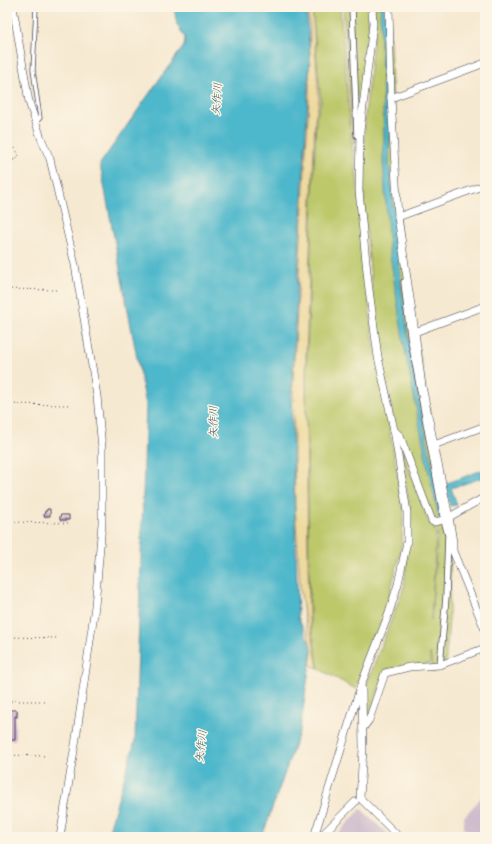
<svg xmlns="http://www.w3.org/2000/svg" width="492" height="844" viewBox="0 0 492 844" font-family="Mali,'Klee One',sans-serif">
	<rect width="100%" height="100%" fill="#fcf5e5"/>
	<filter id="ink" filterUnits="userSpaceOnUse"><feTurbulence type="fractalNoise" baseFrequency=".025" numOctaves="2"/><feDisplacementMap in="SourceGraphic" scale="8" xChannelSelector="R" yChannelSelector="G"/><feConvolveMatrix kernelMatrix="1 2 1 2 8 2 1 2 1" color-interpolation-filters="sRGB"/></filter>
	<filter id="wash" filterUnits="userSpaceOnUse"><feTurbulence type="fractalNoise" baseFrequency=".012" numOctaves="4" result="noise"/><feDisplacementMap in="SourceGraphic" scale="16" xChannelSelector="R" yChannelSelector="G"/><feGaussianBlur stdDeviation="0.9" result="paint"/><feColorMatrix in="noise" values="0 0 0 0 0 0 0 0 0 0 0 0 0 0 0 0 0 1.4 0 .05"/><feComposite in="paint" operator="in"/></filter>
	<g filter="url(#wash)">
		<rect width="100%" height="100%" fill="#f6e9d1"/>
		<g fill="#cfbdce">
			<path d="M 485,793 L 485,837 L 473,837 L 464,828 L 464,817 Z"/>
			<path d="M 361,809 L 391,837 L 335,837 Z"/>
		</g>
		<g fill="#bcc86a" stroke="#6f7552" fill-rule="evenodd">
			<path d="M 312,7 L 340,7 L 352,146 L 357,175 L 371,325 L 404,512 L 401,550 L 381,627 L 356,689 L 319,669 L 310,620 L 306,381 L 316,119 L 321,102 Z"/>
			<path d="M 343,7 L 369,7 L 369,38 L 358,136 L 354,145 Z"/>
			<path d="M 375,7 L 388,7 L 400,238 L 447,515 L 435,520 L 395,427 L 384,370 L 374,309 L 365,219 L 363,162 L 365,117 L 375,21 Z"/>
			<path d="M 399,441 L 428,521 L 431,526 L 448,523 L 451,535 L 449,619 L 445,667 L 433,672 L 430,653 L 430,664 L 387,669 L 368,718 L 365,719 L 365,688 L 404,587 L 411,516 ZM 433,527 L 438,532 L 431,620 L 436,533 Z"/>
		</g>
		<path fill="#eeda9e" stroke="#887e6c" d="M 307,7 L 312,7 L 319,102 L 315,118 L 306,354 L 306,421 L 309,619 L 318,668 L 310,665 L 312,652 L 304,615 L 300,585 L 295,504 L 293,384 L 309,99 L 310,28 Z"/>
		<g fill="#4eb7cb" stroke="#386c83">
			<path d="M 174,7 L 306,7 L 310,56 L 291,398 L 298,617 L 312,649 L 300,730 L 262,837 L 107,837 L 135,741 L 146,405 L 100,164 L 161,77 L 184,46 L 185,38 L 177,25 Z"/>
			<path d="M 380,7 L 385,7 L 390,135 L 389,162 L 401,285 L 413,371 L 443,517 L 439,518 L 428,469 L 404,345 L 389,248 L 383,161 L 384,139 Z"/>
			<path d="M 485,469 L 485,477 L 451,488 L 457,505 L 450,506 L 445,484 Z"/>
		</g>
		<g id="blocks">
			<g fill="#c8a4cc">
				<path d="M 47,509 L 50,509 L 50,516 L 44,516 L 45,511 L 47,511 Z"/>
				<path d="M 61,515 L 69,515 L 69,520 L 60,520 L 60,516 Z"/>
				<path d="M 7,710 L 17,710 L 17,717 L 15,716 L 15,740 L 7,740 Z"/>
			</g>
		</g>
	</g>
	<g filter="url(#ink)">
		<use href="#blocks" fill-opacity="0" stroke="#424052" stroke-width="1"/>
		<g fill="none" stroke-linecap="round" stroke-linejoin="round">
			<defs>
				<path id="service" d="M 35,123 L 40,118 L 33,70 L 36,7"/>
				<g id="pedestrian">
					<path d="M 352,7 L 357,135"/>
					<path d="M 404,282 L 410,335 L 444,520 L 448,535 L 446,597 L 440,665"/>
				</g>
				<g id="minor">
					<path d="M 13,7 L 29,102 L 41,138 L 50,159 L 75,265 L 97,396 L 102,448 L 102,523 L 95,606 L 77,732 L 60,837"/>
					<path d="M 389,7 L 391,98 L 398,217 L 415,332 L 422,386 L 449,517 L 453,542 L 453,551 L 485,630"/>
					<path d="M 391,98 L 485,63"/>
					<path d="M 398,217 L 485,185"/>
					<path d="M 415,332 L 485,306"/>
					<path d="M 394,430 L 400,436 L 432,521 L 434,522 L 444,520 L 485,497"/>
					<path d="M 434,445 L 485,426"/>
					<path d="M 362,689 L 363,749 L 360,798 L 399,837"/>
					<path d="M 363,728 L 369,720 L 385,673 L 409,667 L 440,665 L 485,648"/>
					<path d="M 314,837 L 361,685 L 389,613 L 398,584 L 407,542 L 407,512 L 394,430 L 378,357 L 368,282 L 359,191 L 360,131 L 373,24 L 372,7"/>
					<path d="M 320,837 L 355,802"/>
				</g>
			</defs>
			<use href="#service" stroke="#424052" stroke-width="5"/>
			<use href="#pedestrian" stroke="#424052" stroke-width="7"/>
			<use href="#minor" stroke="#424052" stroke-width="8"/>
			<g stroke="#424052" stroke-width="1" stroke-dasharray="1 3" stroke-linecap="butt">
				<path d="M 7,134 L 19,155 L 16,160 L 7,160"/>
				<path d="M 7,289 L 57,290"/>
				<path d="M 7,404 L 68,405"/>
				<path d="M 7,522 L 68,523"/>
				<path d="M 7,637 L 56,638"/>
				<path d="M 7,701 L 46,701"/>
				<path d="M 7,755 L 46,756"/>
				<path d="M 485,788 L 481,793 L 485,802"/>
			</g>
			<use href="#service" stroke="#fff" stroke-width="3.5"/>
			<use href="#pedestrian" stroke="#fff" stroke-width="5.5"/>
			<use href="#minor" stroke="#fff" stroke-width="7"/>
		</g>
	</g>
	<g text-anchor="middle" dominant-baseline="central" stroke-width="3" stroke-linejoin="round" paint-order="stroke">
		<g font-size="11" font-style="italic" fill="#31566d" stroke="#fcf5e5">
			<text transform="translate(216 99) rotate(-86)">矢作川</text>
			<text transform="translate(212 422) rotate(-90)">矢作川</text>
			<text transform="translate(200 746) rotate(-84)">矢作川</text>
		</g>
	</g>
	<rect width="492" height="844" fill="none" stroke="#fcf5e5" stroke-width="24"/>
</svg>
